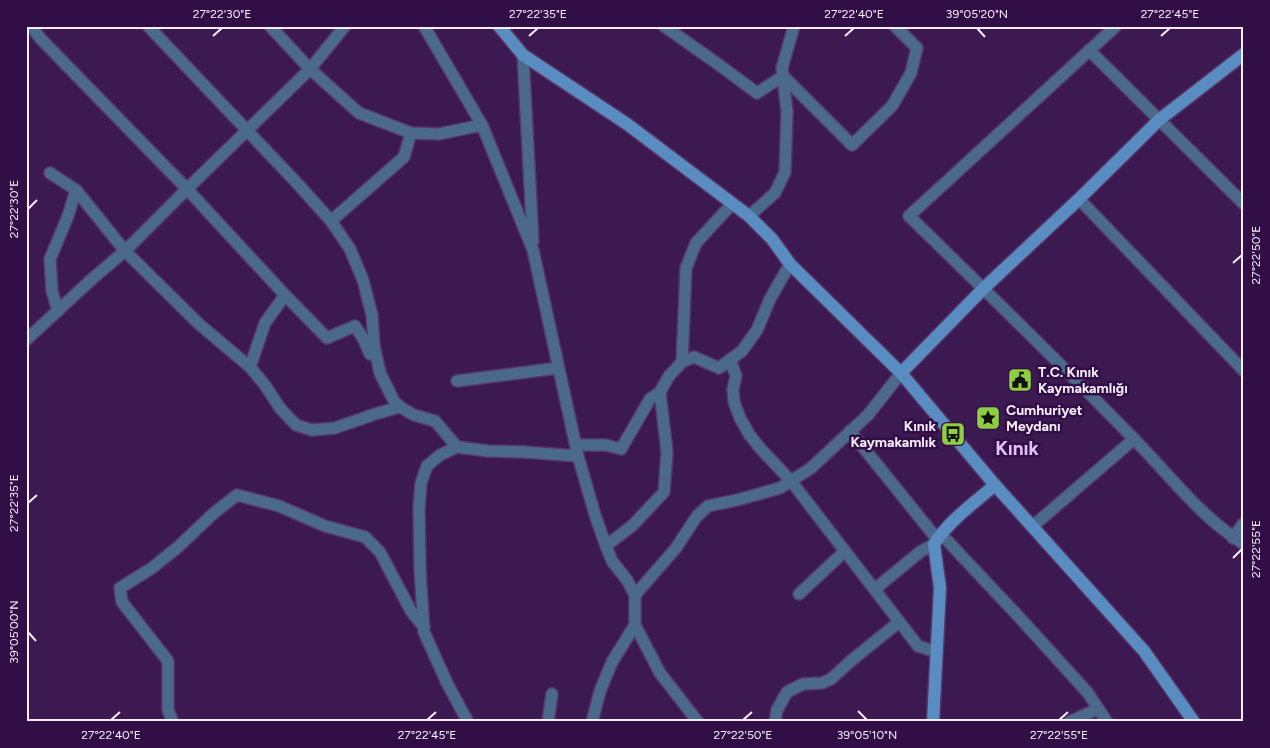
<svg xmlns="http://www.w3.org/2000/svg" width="1270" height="748" viewBox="0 0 1270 748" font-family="Figtree,sans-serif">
	<rect width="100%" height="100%" fill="#3c1951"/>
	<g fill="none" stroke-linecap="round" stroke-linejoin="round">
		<defs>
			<g id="street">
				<path d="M 31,26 L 40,38 L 187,189 L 285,295 L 327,338 L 355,326 L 364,340 L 370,354 L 374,354"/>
				<path d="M 148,26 L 296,182 L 331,221 L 350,249 L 363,280 L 372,315 L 374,345 L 380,373 L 394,401 L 400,407 L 414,415 L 435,421 L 457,447"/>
				<path d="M 270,26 L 310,69 L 359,113 L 411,133 L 439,134 L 482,125"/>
				<path d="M 424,26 L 482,125 L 533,250 L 578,456 L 595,515 L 606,546 L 612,561 L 627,580 L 635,595 L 635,625 L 660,673 L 698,722"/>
				<path d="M 664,26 L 722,67 L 757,93 L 783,76 L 852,145 L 892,106 L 911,73 L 917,48 L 895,26"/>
				<path d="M 1116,26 L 909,216 C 984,289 1059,362 1132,437 C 1168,473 1200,517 1244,544"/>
				<path d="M 1089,50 L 1244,204"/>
				<path d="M 523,55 L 533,241"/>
				<path d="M 50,173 L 76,190 L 125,251 L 199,324 L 250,367 L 265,385 L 280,408 L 296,425 L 312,430 L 335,428 L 375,414 L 400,407"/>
				<path d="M 1079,199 L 1244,371"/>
				<path d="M 749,216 L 775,193 L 785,172 L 787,112 L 782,68 L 794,26"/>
				<path d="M 331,221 L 404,157 L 411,133"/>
				<path d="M 58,311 L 52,291 L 50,259 L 68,216 L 76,190"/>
				<path d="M 26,340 L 92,279 L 125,251 L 187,189 L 310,69 L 345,26"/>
				<path d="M 730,360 L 736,376 L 733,389 L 734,402 L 740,418 L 749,434 L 760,448 L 791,481 L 918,646 L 937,652"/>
				<path d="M 682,362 L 686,268 L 696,243 L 732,204"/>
				<path d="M 250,367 L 265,323 L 285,295"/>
				<path d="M 457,381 L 558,368"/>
				<path d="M 850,431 L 937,539"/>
				<path d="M 576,445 L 606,445 L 621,449 L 650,399 L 660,392 L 669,376 L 682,362 L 694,357 L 719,368 L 742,351 L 757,330 L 770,299 L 790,264"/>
				<path d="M 1033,526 L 1134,439"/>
				<path d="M 941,534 L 1019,617 L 1088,693 L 1107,722"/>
				<path d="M 1233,538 L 1244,523"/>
				<path d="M 606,546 L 633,525 L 664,492 L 667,452 L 660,392"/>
				<path d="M 875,589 L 920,552 L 934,544"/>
				<path d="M 799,594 L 845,551"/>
				<path d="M 635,595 L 676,548 L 697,516 L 708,506 L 737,500 L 780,488 L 811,468 L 868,415 L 901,373"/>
				<path d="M 173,722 L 168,710 L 168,661 L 122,602 L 120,588 L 152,568 L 178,547 L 215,512 L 237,495 L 279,506 L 325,526 L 365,537 L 380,552 L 411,611 L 424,627"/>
				<path d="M 468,722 L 447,683 L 424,632 L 420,569 L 419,508 L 421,483 L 427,466 L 440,455 L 457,447 L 488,451 L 524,452 L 578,456"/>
				<path d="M 548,722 L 552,694"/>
				<path d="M 592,722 L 600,691 L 612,662 L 635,625"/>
				<path d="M 775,722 L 777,710 L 787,692 L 803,684 L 822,683 L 831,679 L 852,660 L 899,622"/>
				<path d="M 1069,722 L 1098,709"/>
			</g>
			<g id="secondary">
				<path d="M 499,26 L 523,55 L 627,124 L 749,216 L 772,239 L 790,264 L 901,373 L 995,485 L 1144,651 L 1194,722"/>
				<path d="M 901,373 L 984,288 L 1079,199 L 1159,120 L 1244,54"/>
				<path d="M 933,722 L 940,588 L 934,544 C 950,520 974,503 995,485"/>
			</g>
		</defs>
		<use href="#street" stroke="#563769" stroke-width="14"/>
		<use href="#secondary" stroke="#563769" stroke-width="15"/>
		<use href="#street" stroke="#4b6a8b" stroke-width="11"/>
		<use href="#secondary" stroke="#598cc1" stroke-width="12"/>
	</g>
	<path fill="none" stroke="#f5edfb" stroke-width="2" d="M 977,28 L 985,37M 213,36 L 222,28M 529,36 L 538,28M 845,36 L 854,28M 1161,36 L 1170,28M 28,209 L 37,200M 1233,263 L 1242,255M 28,503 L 37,495M 1233,558 L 1242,549M 28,632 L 36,641M 858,711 L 867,720M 111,720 L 120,712M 427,720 L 436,712M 743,720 L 752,712M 1059,720 L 1068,712"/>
	<defs>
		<symbol id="civic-square" viewBox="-11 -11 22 22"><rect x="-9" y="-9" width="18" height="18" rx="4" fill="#8fcd42" stroke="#320e46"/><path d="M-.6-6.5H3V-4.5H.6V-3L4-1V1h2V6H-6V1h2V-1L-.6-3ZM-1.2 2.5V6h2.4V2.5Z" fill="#111"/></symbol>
		<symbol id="sight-square" viewBox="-11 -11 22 22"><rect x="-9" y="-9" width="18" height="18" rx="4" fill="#8fcd42" stroke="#320e46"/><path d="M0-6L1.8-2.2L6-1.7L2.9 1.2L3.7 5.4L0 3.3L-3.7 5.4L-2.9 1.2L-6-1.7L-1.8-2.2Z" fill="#111"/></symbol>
		<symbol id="bus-square" viewBox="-11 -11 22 22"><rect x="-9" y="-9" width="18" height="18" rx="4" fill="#8fcd42" stroke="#320e46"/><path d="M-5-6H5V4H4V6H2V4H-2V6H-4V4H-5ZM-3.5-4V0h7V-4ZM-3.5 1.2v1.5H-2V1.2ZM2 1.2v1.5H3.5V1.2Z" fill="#111"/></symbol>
	</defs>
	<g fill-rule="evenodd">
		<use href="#civic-square" x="1006" y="366" width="28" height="28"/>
		<use href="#sight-square" x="974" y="404" width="28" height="28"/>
		<use href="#bus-square" x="939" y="420" width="28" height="28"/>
	</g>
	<g text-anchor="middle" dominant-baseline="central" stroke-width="5" stroke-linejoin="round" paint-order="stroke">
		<g font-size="14" font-weight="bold" fill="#f5edfb" stroke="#320e46" text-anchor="start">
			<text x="1038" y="372">T.C. Kınık<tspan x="1038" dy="16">Kaymakamlığı</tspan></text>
			<text x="1006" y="410">Cumhuriyet<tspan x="1006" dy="16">Meydanı</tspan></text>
			<text x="936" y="426" text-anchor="end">Kınık<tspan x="936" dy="16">Kaymakamlık</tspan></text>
		</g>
		<g font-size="19" font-weight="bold" fill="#e0c1f8" stroke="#320e46">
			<text x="1017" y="448">Kınık</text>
		</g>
	</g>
	<rect width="1270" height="748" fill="none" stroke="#320e46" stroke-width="55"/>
	<rect x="28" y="28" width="1214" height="692" fill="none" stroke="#f5edfb" stroke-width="2"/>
	<g font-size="12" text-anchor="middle" fill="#f5edfb">
		<text x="222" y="18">27°22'30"E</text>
		<text x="538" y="18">27°22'35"E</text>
		<text x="854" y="18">27°22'40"E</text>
		<text x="977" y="18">39°05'20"N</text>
		<text x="1170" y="18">27°22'45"E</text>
		<text transform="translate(14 209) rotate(-90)" y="4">27°22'30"E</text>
		<text transform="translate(1256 255) rotate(-90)" y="4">27°22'50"E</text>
		<text transform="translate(14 503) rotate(-90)" y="4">27°22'35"E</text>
		<text transform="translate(1256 549) rotate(-90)" y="4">27°22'55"E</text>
		<text transform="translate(14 632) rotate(-90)" y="4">39°05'00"N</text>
		<text x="111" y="739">27°22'40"E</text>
		<text x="427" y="739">27°22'45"E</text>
		<text x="743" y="739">27°22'50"E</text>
		<text x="867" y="739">39°05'10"N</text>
		<text x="1059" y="739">27°22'55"E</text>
	</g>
</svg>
